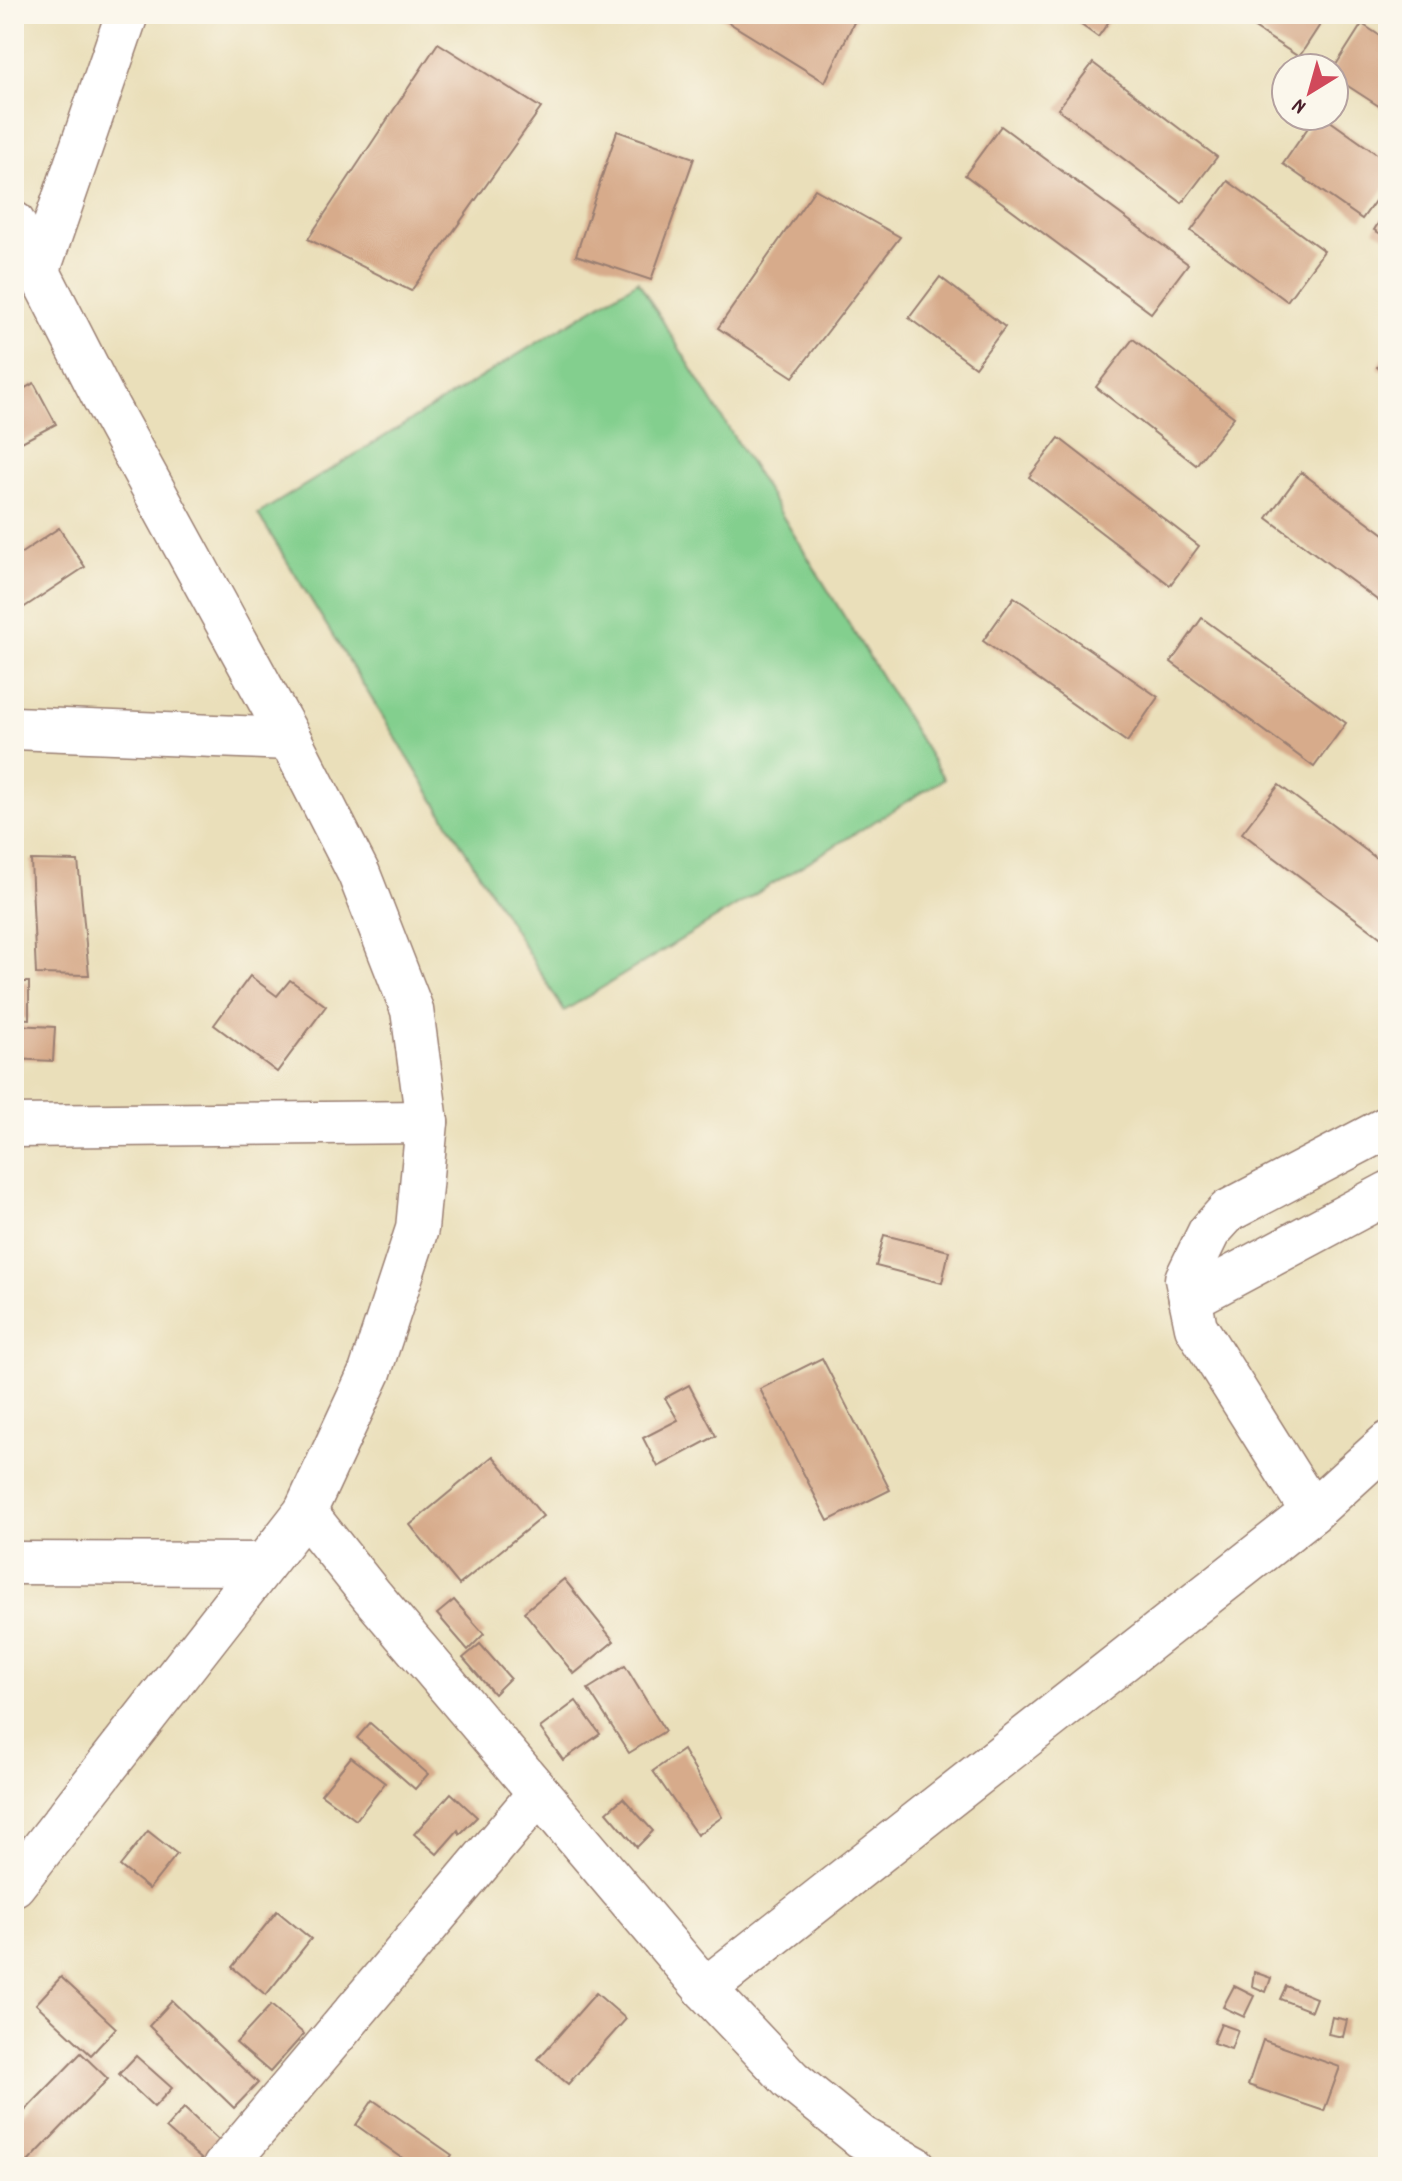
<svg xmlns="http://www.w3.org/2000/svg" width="1402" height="2181" viewBox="0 0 1402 2181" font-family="Dekko,sans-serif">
	<rect width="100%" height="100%" fill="#fbf7ec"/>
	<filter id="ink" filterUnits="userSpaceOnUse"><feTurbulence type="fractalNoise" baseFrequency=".0125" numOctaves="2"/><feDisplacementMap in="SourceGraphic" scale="16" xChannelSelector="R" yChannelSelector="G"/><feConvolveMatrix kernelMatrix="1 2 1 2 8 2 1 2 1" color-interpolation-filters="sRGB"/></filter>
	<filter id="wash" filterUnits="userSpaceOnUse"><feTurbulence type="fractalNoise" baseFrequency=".006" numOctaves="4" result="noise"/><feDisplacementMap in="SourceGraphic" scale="32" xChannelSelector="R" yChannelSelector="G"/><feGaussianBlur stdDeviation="1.8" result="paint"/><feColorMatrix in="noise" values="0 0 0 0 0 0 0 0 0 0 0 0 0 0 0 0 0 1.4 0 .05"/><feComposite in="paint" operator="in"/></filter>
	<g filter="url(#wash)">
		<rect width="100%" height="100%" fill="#eadfba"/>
		<path fill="#83cf8e" stroke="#66775c" stroke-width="2" d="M 638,281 L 944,779 L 564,1011 L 258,514 Z"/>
		<g id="blocks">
			<g fill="#d7ab8b">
				<path d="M 715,14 L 858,14 L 825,82 Z"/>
				<path d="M 1066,14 L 1114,14 L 1098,37 Z"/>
				<path d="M 1233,14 L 1327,14 L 1299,57 Z"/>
				<path d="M 1362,24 L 1388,41 L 1388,112 L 1334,77 L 1334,68 Z"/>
				<path d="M 438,43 L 541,108 L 411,291 L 308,239 Z"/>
				<path d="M 1093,63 L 1217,157 L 1182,203 L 1058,109 Z"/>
				<path d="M 1316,116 L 1323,116 L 1388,162 L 1388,183 L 1362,219 L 1283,164 Z"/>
				<path d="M 1001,126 L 1188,264 L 1151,313 L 965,175 Z"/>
				<path d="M 617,131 L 694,158 L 651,280 L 576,255 Z"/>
				<path d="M 1228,181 L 1324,251 L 1287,301 L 1191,231 Z"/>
				<path d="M 815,189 L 900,237 L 793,377 L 718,328 Z"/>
				<path d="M 1388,208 L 1388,238 L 1374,230 Z"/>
				<path d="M 940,277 L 1005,327 L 975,367 L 909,318 Z"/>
				<path d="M 1133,339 L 1234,417 L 1196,465 L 1096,387 Z"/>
				<path d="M 1388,352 L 1388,376 L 1377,367 Z"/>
				<path d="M 34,383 L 56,424 L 14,446 L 14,394 Z"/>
				<path d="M 1059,438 L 1199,546 L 1170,585 L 1029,477 Z"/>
				<path d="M 1301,472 L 1388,537 L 1388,608 L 1267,518 Z"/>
				<path d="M 59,528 L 85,567 L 14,614 L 14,558 Z"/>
				<path d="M 1014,597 L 1158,697 L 1127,742 L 983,641 Z"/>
				<path d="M 1202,618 L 1346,723 L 1314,767 L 1171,662 Z"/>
				<path d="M 1279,785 L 1388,867 L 1388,943 L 1242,833 Z"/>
				<path d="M 31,860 L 78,861 L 89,975 L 36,974 Z"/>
				<path d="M 250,976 L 277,996 L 290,980 L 326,1006 L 277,1072 L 214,1025 Z"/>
				<path d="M 14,982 L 29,982 L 29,1019 L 14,1018 Z"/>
				<path d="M 14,1025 L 55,1027 L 53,1061 L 14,1059 Z"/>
				<path d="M 884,1235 L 949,1251 L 942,1283 L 876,1266 Z"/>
				<path d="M 822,1358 L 890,1490 L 828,1521 L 760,1389 Z"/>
				<path d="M 689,1385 L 716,1436 L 658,1467 L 643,1438 L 678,1420 L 665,1398 Z"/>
				<path d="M 493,1456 L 543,1516 L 459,1585 L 410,1525 Z"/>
				<path d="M 564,1579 L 614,1641 L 574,1674 L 524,1612 Z"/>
				<path d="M 454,1600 L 484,1634 L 468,1650 L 437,1614 Z"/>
				<path d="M 480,1644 L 510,1678 L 494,1694 L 463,1658 Z"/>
				<path d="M 625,1666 L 665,1731 L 629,1753 L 588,1689 Z"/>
				<path d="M 576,1701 L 600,1734 L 563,1760 L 540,1728 Z"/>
				<path d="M 370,1723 L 428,1774 L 415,1789 L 357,1738 Z"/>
				<path d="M 683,1750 L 722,1817 L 697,1835 L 653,1771 Z"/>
				<path d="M 351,1757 L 385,1783 L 356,1820 L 321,1794 Z"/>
				<path d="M 451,1793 L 477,1817 L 460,1834 L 458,1830 L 437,1854 L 414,1834 Z"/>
				<path d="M 623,1798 L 653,1831 L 637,1847 L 607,1812 Z"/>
				<path d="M 148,1831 L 177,1854 L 149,1889 L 120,1866 Z"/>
				<path d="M 277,1911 L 311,1939 L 266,1995 L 232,1967 Z"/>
				<path d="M 1254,1972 L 1271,1978 L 1266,1992 L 1252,1986 Z"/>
				<path d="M 61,1977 L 116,2028 L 91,2055 L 36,2004 Z"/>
				<path d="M 1234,1986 L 1254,1996 L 1244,2017 L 1223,2007 Z"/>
				<path d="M 1286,1986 L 1316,1998 L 1311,2011 L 1280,1999 Z"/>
				<path d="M 596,1993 L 626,2019 L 568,2084 L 538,2059 Z"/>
				<path d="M 172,2001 L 258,2083 L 234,2108 L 149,2026 Z"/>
				<path d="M 271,2005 L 304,2034 L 270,2072 L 236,2043 Z"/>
				<path d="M 1332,2017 L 1347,2020 L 1343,2037 L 1328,2034 Z"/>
				<path d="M 1221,2024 L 1238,2030 L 1231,2049 L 1213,2043 Z"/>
				<path d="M 1263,2040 L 1340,2067 L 1324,2111 L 1248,2085 Z"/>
				<path d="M 81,2053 L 108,2079 L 24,2166 L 14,2157 L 14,2122 Z"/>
				<path d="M 136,2056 L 172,2088 L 154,2107 L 119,2074 Z"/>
				<path d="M 373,2100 L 452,2155 L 443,2167 L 415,2167 L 356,2125 Z"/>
				<path d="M 184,2108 L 224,2145 L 207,2164 L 166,2128 Z"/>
			</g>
		</g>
	</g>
	<g filter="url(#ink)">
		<use href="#blocks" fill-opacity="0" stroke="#9a7f72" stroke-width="2"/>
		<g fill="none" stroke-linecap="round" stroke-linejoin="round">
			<defs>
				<g id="minor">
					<path d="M 14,223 L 104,399 L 290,739 L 359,874 L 412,1010 L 427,1122 L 417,1229 L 370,1372 L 305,1512 L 372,1596 L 705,1989 L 791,2080 L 861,2137 L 915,2167"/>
					<path d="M 39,270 L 127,14"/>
					<path d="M 14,728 L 290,739"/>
					<path d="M 14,1126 L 427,1122"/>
					<path d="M 1190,1299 L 1388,1193"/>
					<path d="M 1312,1512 L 1196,1327 L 1186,1279 L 1209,1232 L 1228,1211 L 1388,1127"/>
					<path d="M 14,1563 L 264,1564"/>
					<path d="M 14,1885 L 305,1512"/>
					<path d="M 705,1989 L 1312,1512 L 1388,1443"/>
					<path d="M 224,2167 L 539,1793"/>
				</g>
			</defs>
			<use href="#minor" stroke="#9a7f72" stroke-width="45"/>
			<use href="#minor" stroke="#fff" stroke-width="42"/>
		</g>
	</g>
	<rect width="1402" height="2181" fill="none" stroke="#fbf7ec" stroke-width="48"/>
	<g transform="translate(1310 92) rotate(217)"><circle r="38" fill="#fbf7ec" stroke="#b4a19f" stroke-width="2"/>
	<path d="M0-6L14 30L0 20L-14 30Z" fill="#d1495b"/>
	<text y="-12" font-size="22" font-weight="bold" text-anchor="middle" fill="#4a1f2b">N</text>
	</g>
</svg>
